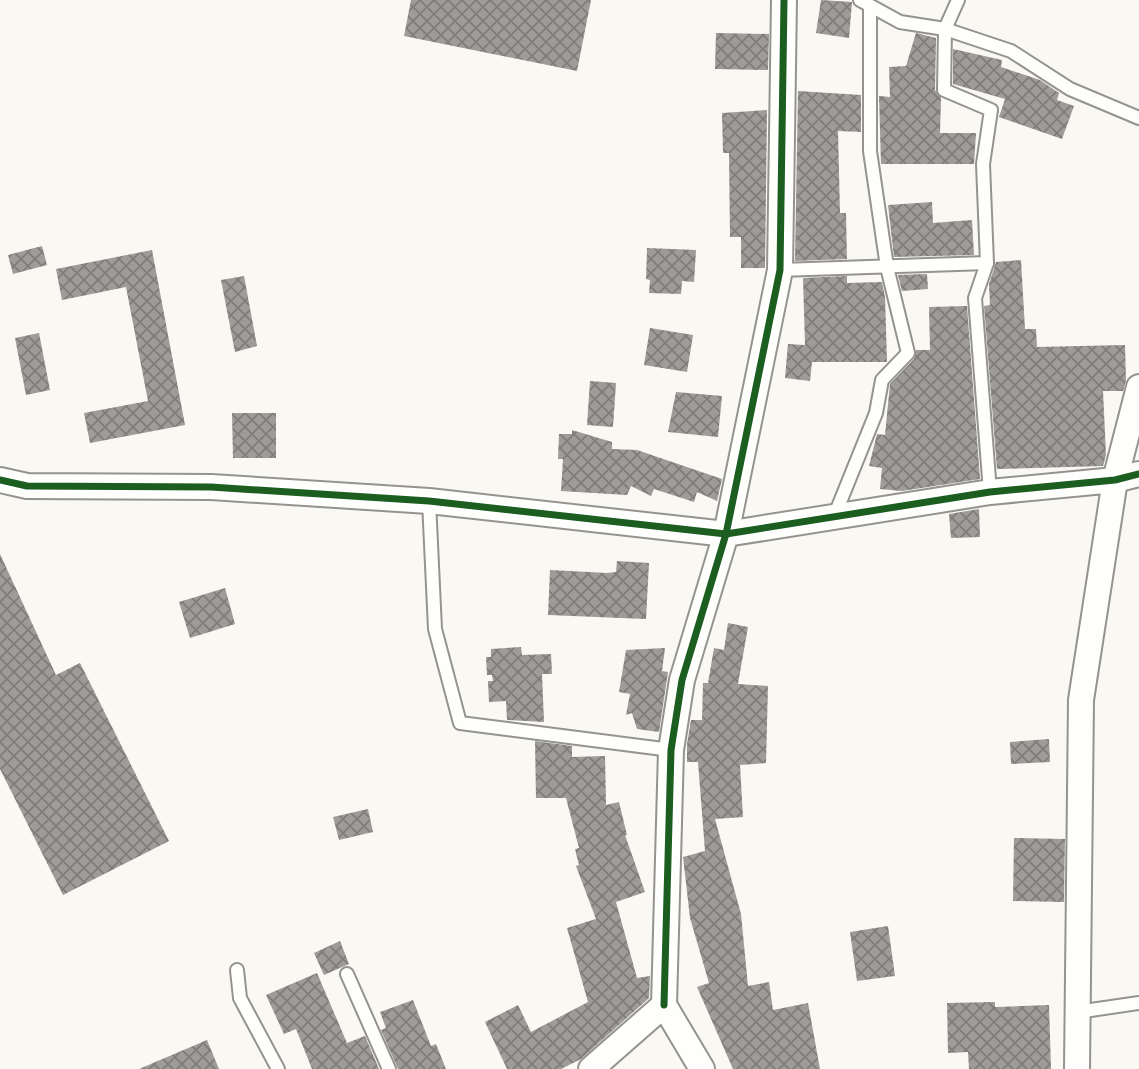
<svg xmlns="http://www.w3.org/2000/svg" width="1139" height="1069" viewBox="0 0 1139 1069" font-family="Georgia,serif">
	<defs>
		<pattern id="building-cross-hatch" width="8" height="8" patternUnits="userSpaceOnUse" patternTransform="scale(1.75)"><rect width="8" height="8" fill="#9e9b98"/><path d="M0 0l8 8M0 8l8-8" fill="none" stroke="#7f7d7a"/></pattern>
	</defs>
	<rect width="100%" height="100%" fill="#faf8f2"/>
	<g fill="url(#building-cross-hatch)">
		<path d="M 411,0 L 591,0 L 577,71 L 404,36 Z"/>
		<path d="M 821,0 L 852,2 L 849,38 L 816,33 Z"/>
		<path d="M 716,33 L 769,34 L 768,70 L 715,69 Z"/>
		<path d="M 916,33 L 936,38 L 935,90 L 941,98 L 940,133 L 976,133 L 974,164 L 881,164 L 879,96 L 890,97 L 889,67 L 906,66 Z"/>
		<path d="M 953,49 L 1002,60 L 1001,67 L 1040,80 L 1059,93 L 1057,100 L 1074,106 L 1062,139 L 999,117 L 1005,99 L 953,84 Z"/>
		<path d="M 798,91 L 861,95 L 861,132 L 838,131 L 840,213 L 846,213 L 847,259 L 795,261 Z"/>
		<path d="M 767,110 L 765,268 L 741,268 L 741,237 L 730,237 L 729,153 L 723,153 L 722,113 Z"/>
		<path d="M 932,202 L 933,223 L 972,220 L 974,255 L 894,257 L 888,205 Z"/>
		<path d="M 42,246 L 47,265 L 13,274 L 8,255 Z"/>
		<path d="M 647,248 L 696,250 L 694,282 L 682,281 L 681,294 L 649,293 L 650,280 L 646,279 Z"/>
		<path d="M 152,250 L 185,425 L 90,443 L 84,413 L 148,401 L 126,287 L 62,300 L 56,269 Z"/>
		<path d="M 1021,260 L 1025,329 L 1036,329 L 1037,347 L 1125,345 L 1126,381 L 1123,391 L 1103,391 L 1106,455 L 1103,466 L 997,469 L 984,306 L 990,305 L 989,284 L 996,262 Z"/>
		<path d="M 927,274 L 928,289 L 902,291 L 898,275 Z"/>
		<path d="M 244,276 L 257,346 L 235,352 L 221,280 Z"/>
		<path d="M 847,276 L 847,283 L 882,282 L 885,297 L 887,362 L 812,362 L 810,381 L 785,378 L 788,344 L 805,345 L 803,278 Z"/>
		<path d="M 967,306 L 980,479 L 902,491 L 880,489 L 882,468 L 869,466 L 877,434 L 885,435 L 890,384 L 914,359 L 916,350 L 930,350 L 929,307 Z"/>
		<path d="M 650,328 L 693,335 L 687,372 L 644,365 Z"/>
		<path d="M 39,333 L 50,390 L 26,395 L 15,338 Z"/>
		<path d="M 590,381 L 616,383 L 613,427 L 587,425 Z"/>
		<path d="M 676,392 L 722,396 L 718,437 L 668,432 Z"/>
		<path d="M 232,413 L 276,413 L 276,458 L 233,458 Z"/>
		<path d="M 572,430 L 612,442 L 612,449 L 637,450 L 722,479 L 717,501 L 697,492 L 694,502 L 654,489 L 651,496 L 631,486 L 627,495 L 561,491 L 563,459 L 558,459 L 559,434 L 572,434 Z"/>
		<path d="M 979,509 L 980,537 L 951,538 L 949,514 Z"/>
		<path d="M 0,554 L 56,675 L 80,663 L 169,841 L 63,895 L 0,769 Z"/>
		<path d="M 617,561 L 649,563 L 646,619 L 548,615 L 550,570 L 607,573 L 616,572 Z"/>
		<path d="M 225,588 L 235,624 L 190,638 L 179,602 Z"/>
		<path d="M 728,623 L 748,627 L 738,684 L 768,686 L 766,763 L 740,765 L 743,817 L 715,819 L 741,914 L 748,986 L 769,982 L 773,1010 L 808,1003 L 820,1069 L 733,1069 L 697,987 L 709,983 L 690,918 L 683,857 L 705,851 L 698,762 L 687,762 L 687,744 L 691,720 L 702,720 L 703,683 L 708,683 L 714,648 L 724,650 Z"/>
		<path d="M 521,647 L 522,655 L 551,654 L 552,674 L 542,674 L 544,722 L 507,720 L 506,701 L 489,702 L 488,681 L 493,681 L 492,675 L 487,675 L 486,657 L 491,657 L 491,649 Z"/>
		<path d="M 665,648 L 662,671 L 668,672 L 659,732 L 637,729 L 632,713 L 626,715 L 630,694 L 619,692 L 626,650 Z"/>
		<path d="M 1049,739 L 1050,762 L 1011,764 L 1010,742 Z"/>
		<path d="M 535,741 L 572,746 L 572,757 L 605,756 L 606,805 L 619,802 L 627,835 L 625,835 L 645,892 L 616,902 L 637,978 L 650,976 L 649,998 L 581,1059 L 561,1069 L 507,1069 L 485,1022 L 518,1005 L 531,1032 L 588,1002 L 567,928 L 596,919 L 576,866 L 579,865 L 575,849 L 579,848 L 566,798 L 536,798 Z"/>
		<path d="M 368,809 L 373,832 L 339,840 L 333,817 Z"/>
		<path d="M 1014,838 L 1065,839 L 1064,902 L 1013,901 Z"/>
		<path d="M 888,926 L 895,976 L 857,981 L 850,932 Z"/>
		<path d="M 340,941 L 349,964 L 324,975 L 314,953 Z"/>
		<path d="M 317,973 L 347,1043 L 365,1036 L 379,1069 L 312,1069 L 296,1029 L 284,1034 L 266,995 Z"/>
		<path d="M 413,1000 L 431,1046 L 436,1044 L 446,1069 L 398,1069 L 381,1030 L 386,1028 L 380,1012 Z"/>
		<path d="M 995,1002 L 995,1007 L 1049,1005 L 1051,1069 L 969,1069 L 968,1052 L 948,1053 L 947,1003 Z"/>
		<path d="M 207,1040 L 219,1069 L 139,1069 Z"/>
	</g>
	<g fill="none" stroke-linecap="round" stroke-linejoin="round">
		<defs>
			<g id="lane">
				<path d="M 860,0 L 900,22 L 945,29 L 1011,51 L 1070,89 L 1139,118"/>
				<path d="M 958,0 L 945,29 L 944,90 L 991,110 L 983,164 L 987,263 L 975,298 L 990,492"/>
				<path d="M 780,270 L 987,263"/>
				<path d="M 429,501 L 435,629 L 460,723 L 671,750"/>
				<path d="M 834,517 L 876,413 L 882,380 L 908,353 L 887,267 L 870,151 L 870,6"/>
				<path d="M 237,970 L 240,998 L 278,1069"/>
				<path d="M 347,974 L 389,1069"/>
				<path d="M 1077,1012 L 1139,1003"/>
			</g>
			<g id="street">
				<path d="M 0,480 L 27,486 L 211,487 L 429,501 L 726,534 L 990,492 L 1115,480 L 1139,474"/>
				<path d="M 664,1005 L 671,750 L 682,680 L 726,534 L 780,270 L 784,0"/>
				<path d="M 591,1069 L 664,1005 L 702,1069"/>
				<path d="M 1077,1069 L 1081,700 L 1115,480 L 1139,387"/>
			</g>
		</defs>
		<use href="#lane" stroke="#949390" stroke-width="16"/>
		<use href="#street" stroke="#949390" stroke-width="28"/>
		<use href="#lane" stroke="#fefefd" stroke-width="12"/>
		<use href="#street" stroke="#fefefd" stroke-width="24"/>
		<defs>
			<g id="cycleway">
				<path d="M 0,480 L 27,486 L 211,487 L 429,501 L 726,534 L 990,492 L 1115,480 L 1139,474"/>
				<path d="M 664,1005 L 671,750 L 682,680 L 726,534 L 780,270 L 784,0"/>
			</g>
		</defs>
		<use href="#cycleway" stroke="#fff" stroke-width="11"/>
		<use href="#cycleway" stroke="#1b5e20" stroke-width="7"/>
	</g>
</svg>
